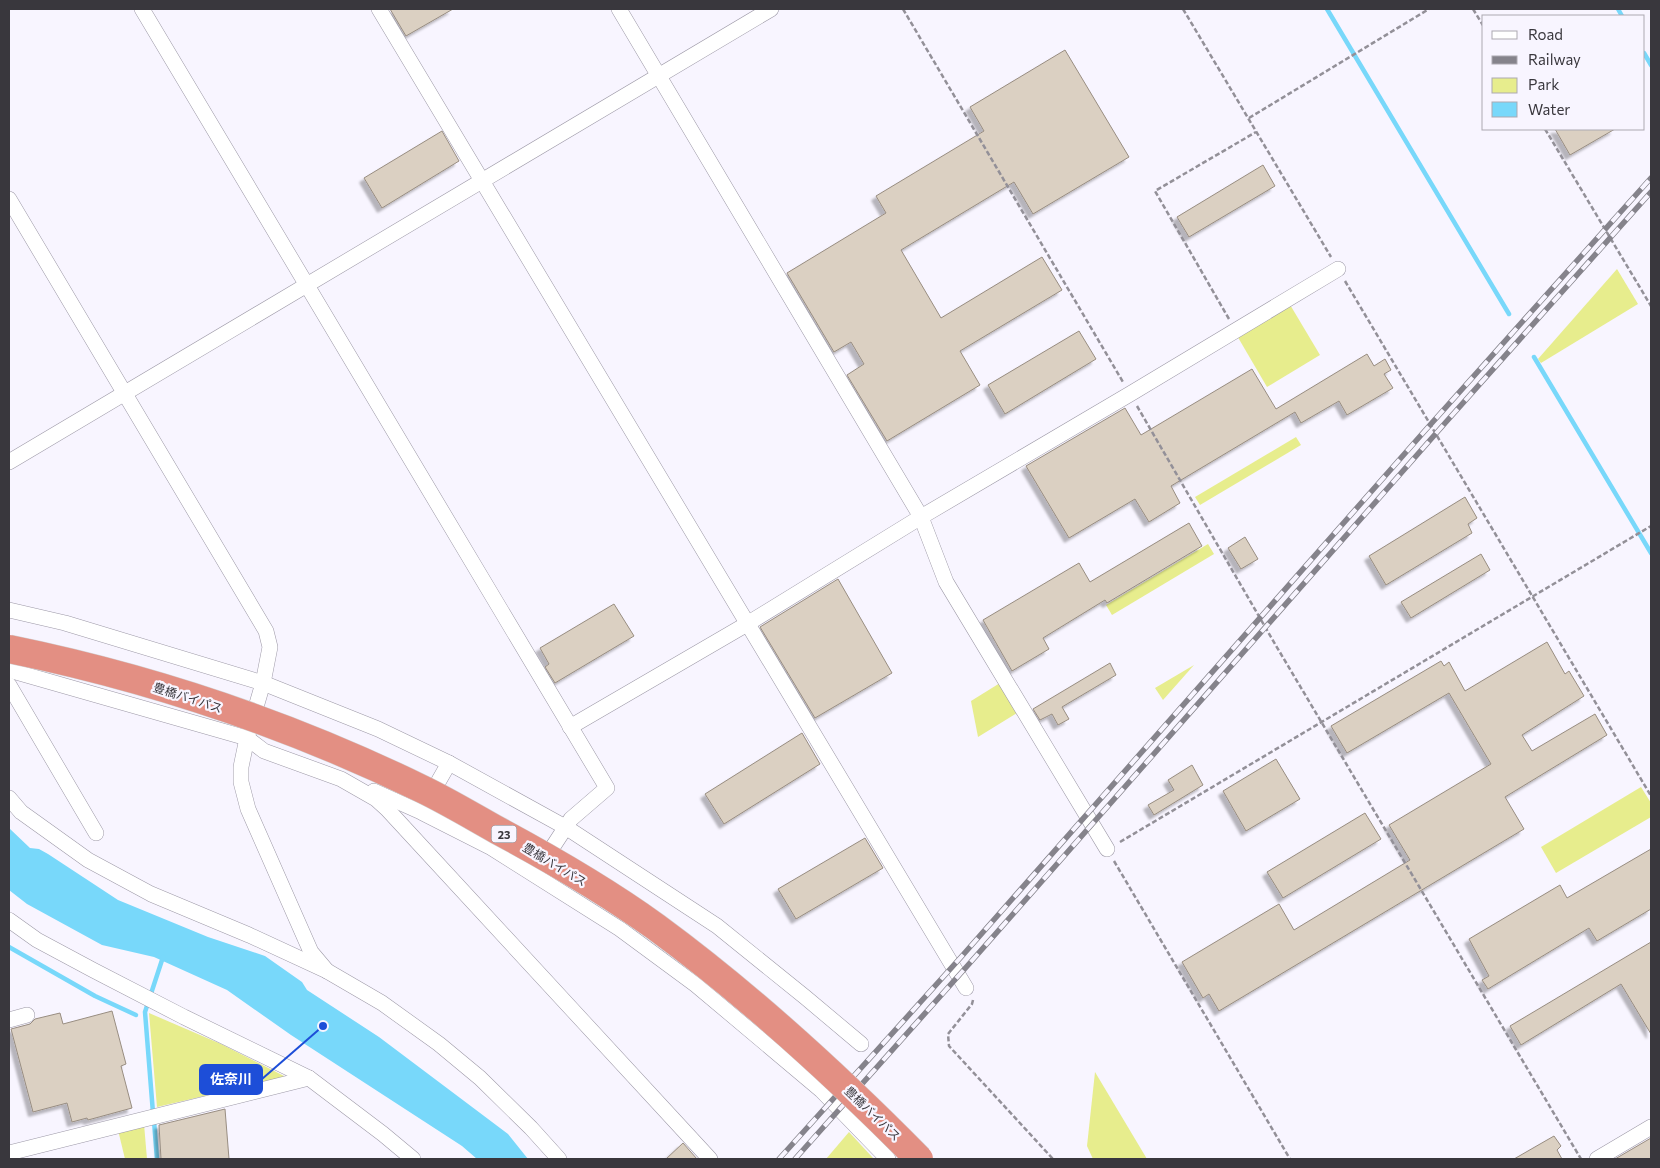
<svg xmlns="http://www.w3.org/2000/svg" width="1660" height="1168" viewBox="0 0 1660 1168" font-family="Commissioner,'Noto Sans JP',sans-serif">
	<defs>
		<filter id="shadow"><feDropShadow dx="-4.5" dy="4.5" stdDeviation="1" flood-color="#0004"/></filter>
	</defs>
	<rect width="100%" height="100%" fill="#f8f5ff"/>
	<g fill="#e7ed8d">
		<path d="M 1617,269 L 1638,304 L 1541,363 L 1538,359 Z"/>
		<path d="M 1289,303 L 1320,355 L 1267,387 L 1236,334 Z"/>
		<path d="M 1296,437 L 1301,445 L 1200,505 L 1195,497 Z"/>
		<path d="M 1208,544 L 1214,554 L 1112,615 L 1106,605 Z"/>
		<path d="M 1194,665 L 1163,700 L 1155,688 Z"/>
		<path d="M 1000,683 L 1017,713 L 978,737 L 971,701 Z"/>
		<path d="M 1641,787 L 1651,803 L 1651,817 L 1556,873 L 1541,847 Z"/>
		<path d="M 149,1013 L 221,1044 L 286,1077 L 157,1107 Z"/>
		<path d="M 1095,1072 L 1147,1159 L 1093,1159 L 1087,1146 Z"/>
		<path d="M 144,1124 L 147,1159 L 125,1159 L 118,1130 Z"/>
		<path d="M 849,1132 L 873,1158 L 872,1159 L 826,1159 Z"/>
	</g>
	<path fill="#78d8fa" d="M 9,828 L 30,848 L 39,849 L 48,854 L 118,900 L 208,937 L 265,956 L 302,982 L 307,990 L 379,1037 L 508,1134 L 528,1159 L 477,1159 L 462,1146 L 291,1035 L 227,990 L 154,957 L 102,945 L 27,904 L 9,890 Z"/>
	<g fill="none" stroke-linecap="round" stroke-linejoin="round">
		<g stroke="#78d8fa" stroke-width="4.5">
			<path d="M 1327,9 L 1509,314"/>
			<path d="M 1618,9 L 1622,16"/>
			<path d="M 1644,53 L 1651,65"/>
			<path d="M 1534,357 L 1651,553"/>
			<path d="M 9,947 L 95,996 L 136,1015"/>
			<path d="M 153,1113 L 145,1012 L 163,957"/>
			<path d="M 154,1121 L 157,1159"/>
		</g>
	</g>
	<g fill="#dbd0c2" stroke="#988d81" filter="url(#shadow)">
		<path d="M 390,9 L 453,9 L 406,36 Z"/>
		<path d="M 1065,50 L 1129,157 L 1033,214 L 1014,182 L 901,250 L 941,318 L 1042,257 L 1062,290 L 960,351 L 980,385 L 887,441 L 847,375 L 864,364 L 851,342 L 834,352 L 787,273 L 886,213 L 876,196 L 984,131 L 970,107 Z"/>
		<path d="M 1555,129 L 1615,129 L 1570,155 Z"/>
		<path d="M 442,131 L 459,161 L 382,208 L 364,178 Z"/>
		<path d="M 1263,165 L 1275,186 L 1189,237 L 1177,217 Z"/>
		<path d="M 1079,331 L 1096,359 L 1005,414 L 988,385 Z"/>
		<path d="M 1367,354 L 1374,366 L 1385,359 L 1391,370 L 1384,374 L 1393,388 L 1347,415 L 1339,401 L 1301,423 L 1295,412 L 1171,486 L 1180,503 L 1149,522 L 1135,499 L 1069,538 L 1026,466 L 1125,408 L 1141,435 L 1252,369 L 1276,409 Z"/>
		<path d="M 1465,497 L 1477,518 L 1468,524 L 1472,533 L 1386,585 L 1369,556 Z"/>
		<path d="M 1189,523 L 1202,546 L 1107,603 L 1105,600 L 1043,638 L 1049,649 L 1012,671 L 983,620 L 1079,563 L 1090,582 Z"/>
		<path d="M 1245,537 L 1258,559 L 1241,569 L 1228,548 Z"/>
		<path d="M 1481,554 L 1490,570 L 1411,618 L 1401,602 Z"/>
		<path d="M 838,579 L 892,673 L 815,718 L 760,627 Z"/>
		<path d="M 614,604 L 634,636 L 555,683 L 545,667 L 549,664 L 540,648 Z"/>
		<path d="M 1547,642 L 1565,674 L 1569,671 L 1584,696 L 1522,735 L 1532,751 L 1595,714 L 1607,735 L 1505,797 L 1524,829 L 1219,1011 L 1209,994 L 1203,998 L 1182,962 L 1279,904 L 1294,930 L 1410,860 L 1389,825 L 1491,764 L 1449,693 L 1347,753 L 1331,726 L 1441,661 L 1444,666 L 1449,662 L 1465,691 Z"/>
		<path d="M 1110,663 L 1116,675 L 1062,707 L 1069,719 L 1058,725 L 1052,714 L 1040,720 L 1033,709 Z"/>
		<path d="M 802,733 L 820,764 L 724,824 L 705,794 Z"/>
		<path d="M 1276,759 L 1300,799 L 1246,831 L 1223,791 Z"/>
		<path d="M 1192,765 L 1203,785 L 1154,815 L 1148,805 L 1174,790 L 1168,780 Z"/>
		<path d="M 1365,813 L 1381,839 L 1283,898 L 1267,872 Z"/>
		<path d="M 865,838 L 883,868 L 796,919 L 778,889 Z"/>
		<path d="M 1651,849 L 1651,909 L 1597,941 L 1589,928 L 1488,989 L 1482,980 L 1489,976 L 1469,939 L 1560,885 L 1567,898 Z"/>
		<path d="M 1651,942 L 1651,1034 L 1621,984 L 1521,1045 L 1510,1026 Z"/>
		<path d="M 112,1011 L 126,1064 L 121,1066 L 132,1108 L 88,1120 L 87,1118 L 72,1122 L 67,1103 L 33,1112 L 11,1029 L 30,1024 L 35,1019 L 60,1013 L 63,1024 Z"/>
		<path d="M 225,1109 L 229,1159 L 161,1159 L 159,1125 Z"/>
		<path d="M 1554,1136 L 1561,1146 L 1557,1150 L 1562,1159 L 1514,1159 Z"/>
		<path d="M 1651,1138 L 1651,1159 L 1615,1159 Z"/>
		<path d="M 683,1143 L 697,1159 L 666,1159 Z"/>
	</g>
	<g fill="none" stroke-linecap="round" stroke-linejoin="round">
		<defs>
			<g id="street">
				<path d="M 142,9 L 607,788 L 571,819 L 535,874"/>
				<path d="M 379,9 L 966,988"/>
				<path d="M 619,9 L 921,517 L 946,582 L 1107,849"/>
				<path d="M 9,199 L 266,631 L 270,647 L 263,683 L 247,738 L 241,767 L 241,782 L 248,809 L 311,952 L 327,971"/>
				<path d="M 9,462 L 771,9"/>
				<path d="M 9,610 L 65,623 L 263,683 L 378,729 L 449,763"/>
				<path d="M 9,670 L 247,738 L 264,751 L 341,779 L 376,799 L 387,809 L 710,1159"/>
				<path d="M 9,685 L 96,833"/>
				<path d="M 570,727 L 747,624 L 921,517 L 1130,394 L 1338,269"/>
				<path d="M 374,791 L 421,812 L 490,847 L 620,929 L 696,985 L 821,1090 L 888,1159"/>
				<path d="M 9,798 L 21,812 L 88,860 L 151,894 L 249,935 L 327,971 L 382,1003 L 439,1044 L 480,1078 L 531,1128 L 559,1159"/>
				<path d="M 429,798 L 449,763 L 567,828 L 717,926 L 805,997 L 861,1044"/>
				<path d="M 9,920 L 37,940 L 93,970 L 184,1017 L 309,1078 L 383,1134 L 413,1159"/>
				<path d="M 9,1020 L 27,1015"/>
				<path d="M 9,1153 L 309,1078"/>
				<path d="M 1597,1159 L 1651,1127"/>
			</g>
		</defs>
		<use href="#street" stroke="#9d99a7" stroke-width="16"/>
		<g stroke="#939098" stroke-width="2.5" stroke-dasharray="5 2.5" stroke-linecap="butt">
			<path d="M 903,9 L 1123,382"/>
			<path d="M 1183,9 L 1331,257"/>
			<path d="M 1473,9 L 1484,27"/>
			<path d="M 1249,118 L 1429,9"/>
			<path d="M 1545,129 L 1651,306"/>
			<path d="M 1345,281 L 1651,796"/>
			<path d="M 1229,319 L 1155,191 L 1256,132"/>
			<path d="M 1137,406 L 1275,644 L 1581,1159"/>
			<path d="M 1120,842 L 1651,526"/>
			<path d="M 1114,861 L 1290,1159"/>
			<path d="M 973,1000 L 972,1004 L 948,1034 L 949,1046 L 1053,1159"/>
		</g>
		<use href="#street" stroke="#fff" stroke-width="15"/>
		<defs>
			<g id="rail">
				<path d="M 779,1159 L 962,956 L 1422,434 L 1651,178"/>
				<path d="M 795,1159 L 969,964 L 1446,422 L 1651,192"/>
			</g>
		</defs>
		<use href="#rail" stroke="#85838b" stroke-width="5.5"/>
		<use href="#rail" stroke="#f8f5ff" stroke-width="4" stroke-dasharray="11" stroke-linecap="butt"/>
		<defs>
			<path id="highway-bridge" d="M 9,649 C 151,678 291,725 422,789 C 447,801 472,816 497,830 C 551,859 605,890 656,927 C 750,996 837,1076 919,1159"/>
		</defs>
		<use href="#highway-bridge" stroke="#d3d3d4" stroke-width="29" stroke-linecap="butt"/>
		<use href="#highway-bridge" stroke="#e38f83" stroke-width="28"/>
	</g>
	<g text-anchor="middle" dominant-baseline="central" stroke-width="4.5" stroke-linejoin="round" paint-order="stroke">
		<rect fill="#f8f5ff" stroke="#727077" stroke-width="1" x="491.5" y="825.5" width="25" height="17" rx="4"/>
		<g font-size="11" font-weight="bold" fill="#39373d">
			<text x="504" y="834">23</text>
		</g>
		<g font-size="12" fill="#39373d" stroke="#f8f5ff">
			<text transform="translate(188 697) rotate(18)">豊橋バイパス</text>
			<text transform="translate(555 864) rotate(31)">豊橋バイパス</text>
			<text transform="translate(873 1113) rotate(44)">豊橋バイパス</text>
		</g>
	</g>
	<path fill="none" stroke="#1d4ed8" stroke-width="2" d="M323 1026L262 1079"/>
	<circle fill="#1d4ed8" stroke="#f8f5ff" stroke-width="2" cx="323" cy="1026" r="5"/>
	<rect fill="#1d4ed8" stroke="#1d4ed8" stroke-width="2" x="200" y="1065" width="62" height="29" rx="5"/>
	<g font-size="14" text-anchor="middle" font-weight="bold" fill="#fff">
		<text x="231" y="1084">佐奈川</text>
	</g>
	<rect width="1660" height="1168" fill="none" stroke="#39373d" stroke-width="20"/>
	<rect x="1482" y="15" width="162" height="115" fill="#f8f5ff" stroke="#aca9b1"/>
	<rect x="1492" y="31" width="25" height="8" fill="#ffffff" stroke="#aca9b1"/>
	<text x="1528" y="40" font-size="15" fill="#39373d">Road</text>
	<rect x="1492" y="56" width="25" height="8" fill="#85838b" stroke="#aca9b1"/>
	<text x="1528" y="65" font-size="15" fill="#39373d">Railway</text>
	<rect x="1492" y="78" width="25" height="15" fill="#e7ed8d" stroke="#aca9b1"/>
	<text x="1528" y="90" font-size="15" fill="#39373d">Park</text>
	<rect x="1492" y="102" width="25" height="15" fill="#78d8fa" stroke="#aca9b1"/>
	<text x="1528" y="115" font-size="15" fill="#39373d">Water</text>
</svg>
